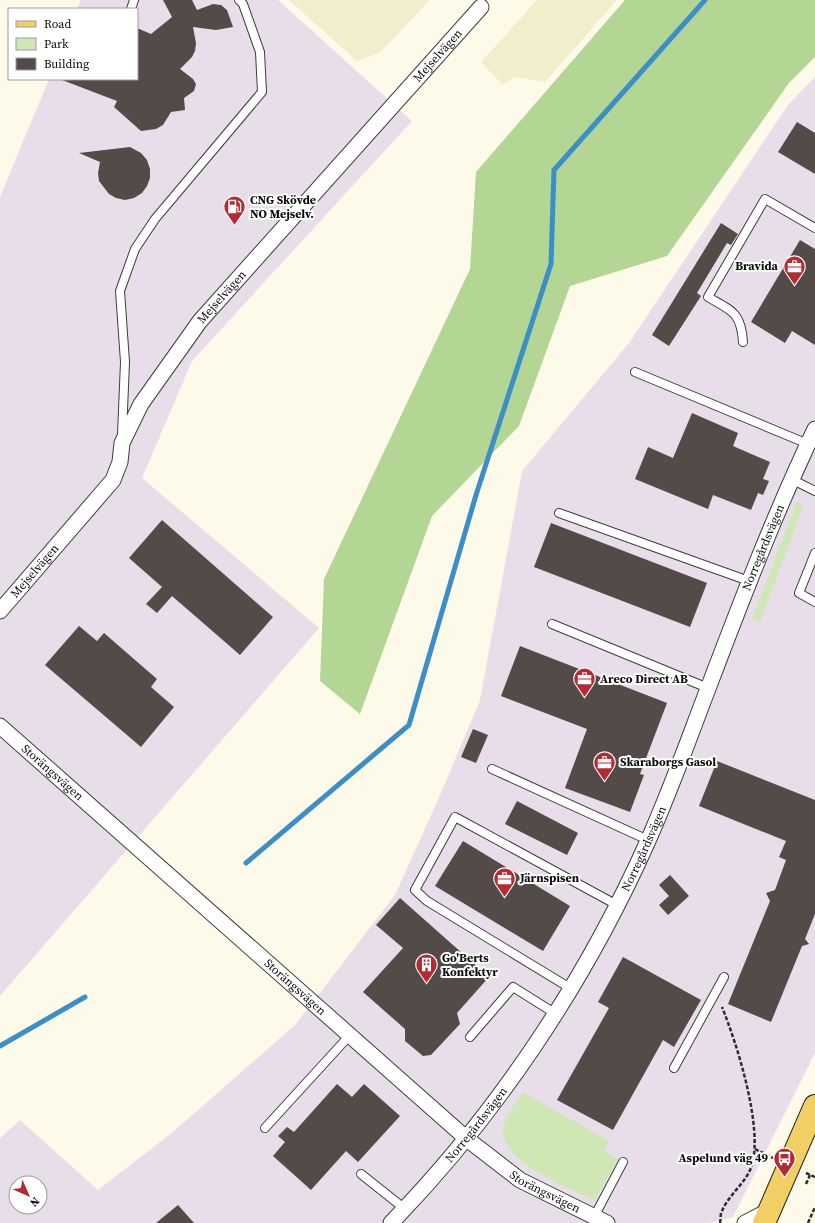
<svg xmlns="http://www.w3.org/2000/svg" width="815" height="1223" viewBox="0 0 815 1223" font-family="'Source Serif 4',serif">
	<rect width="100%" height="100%" fill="#fefae9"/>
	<g fill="#e8dee9" fill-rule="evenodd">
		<path d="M 81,0 L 278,0 L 412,121 L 192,361 L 142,478 L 319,628 L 0,996 L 0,197 L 49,79 L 137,79 L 137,9 L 77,9 Z"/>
		<path d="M 815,77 L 815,1053 L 733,1217 L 709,1223 L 0,1223 L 0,1138 L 20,1120 L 98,1190 L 173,1132 L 296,1024 L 395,895 L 441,793 L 480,700 L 522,471 L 629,343 L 788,105 ZM 16,1183 L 40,1183 L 40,1207 L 16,1207 Z"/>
	</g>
	<g fill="#f2eecb">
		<path d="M 289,0 L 430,0 L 379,53 L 357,61 Z"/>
		<path d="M 537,0 L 617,0 L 545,82 L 515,77 L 502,85 L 481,62 Z"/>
	</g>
	<g fill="#cfe6b5">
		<path d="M 797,501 L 804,504 L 760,622 L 752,619 Z"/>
		<path d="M 523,1092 L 609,1141 L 604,1151 L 618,1159 L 595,1200 C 571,1189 501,1162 503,1130 C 504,1116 516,1103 523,1092 Z"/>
	</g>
	<path fill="#b3d695" d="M 625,0 L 815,0 L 815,57 L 789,83 L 667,256 L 570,286 L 519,426 L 432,516 L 360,714 L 320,681 L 324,579 L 470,269 L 476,172 Z"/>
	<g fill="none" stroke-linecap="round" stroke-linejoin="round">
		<g stroke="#3b8fc6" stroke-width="5">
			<path d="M 246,863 L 409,725 L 476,495 L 551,264 L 554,170 L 705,0"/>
			<path d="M 0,1046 L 85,997"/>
		</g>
	</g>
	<g fill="#524b47">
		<path d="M 163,0 L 192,0 L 197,10 L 213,4 L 221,5 L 227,10 L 233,27 L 216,30 L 193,27 L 196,43 L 195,51 L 192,57 L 180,69 L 193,79 L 196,84 L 194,91 L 184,98 L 185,110 L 171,112 L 163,125 L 156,129 L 141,131 L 114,107 L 117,101 L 62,80 L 137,79 L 137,28 L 151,34 L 172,17 Z"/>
		<path d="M 797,122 L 815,133 L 815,174 L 778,152 Z"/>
		<path d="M 130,147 L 141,153 L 147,160 L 150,169 L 150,178 L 147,186 L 142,193 L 134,198 L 125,200 L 116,198 L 109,194 L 99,181 L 98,173 L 100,162 L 79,153 Z"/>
		<path d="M 721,223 L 738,234 L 731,245 L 727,243 L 697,293 L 701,296 L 669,346 L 652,335 Z"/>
		<path d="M 800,240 L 815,249 L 815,345 L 792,331 L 785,343 L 751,322 Z"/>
		<path d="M 692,413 L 738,433 L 733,446 L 770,462 L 763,479 L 769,481 L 763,495 L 758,493 L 751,510 L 713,495 L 708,509 L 635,479 L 648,447 L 673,458 Z"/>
		<path d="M 162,520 L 273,617 L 240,655 L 172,596 L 157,613 L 146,604 L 162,587 L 129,558 Z"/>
		<path d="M 551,523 L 707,583 L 690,627 L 534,567 Z"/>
		<path d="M 79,626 L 97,641 L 104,633 L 157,679 L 151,687 L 174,707 L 141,747 L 45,665 Z"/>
		<path d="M 520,646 L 667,703 L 640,774 L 644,775 L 630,812 L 565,788 L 587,729 L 501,696 Z"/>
		<path d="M 473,729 L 488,735 L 476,763 L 461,757 Z"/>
		<path d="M 717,761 L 815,800 L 815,914 L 805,939 L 809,944 L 802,946 L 771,1022 L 728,1004 L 770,901 L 766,893 L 775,890 L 786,860 L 779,857 L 786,841 L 699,806 Z"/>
		<path d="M 517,801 L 578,833 L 567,855 L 505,824 Z"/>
		<path d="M 463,841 L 570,906 L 543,951 L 435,886 Z"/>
		<path d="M 670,875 L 689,896 L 668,915 L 659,905 L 669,896 L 659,885 Z"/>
		<path d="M 400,898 L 489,977 L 457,1013 L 460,1024 L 431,1055 L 423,1056 L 405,1041 L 405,1029 L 363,992 L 403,948 L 376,925 Z"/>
		<path d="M 623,957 L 701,1000 L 674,1047 L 663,1040 L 613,1130 L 557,1100 L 609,1008 L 598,1002 Z"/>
		<path d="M 337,1084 L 352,1097 L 364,1084 L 400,1116 L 358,1162 L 346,1151 L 311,1190 L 273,1156 L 285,1142 L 278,1136 L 287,1127 L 294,1132 Z"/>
		<path d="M 178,1205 L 194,1223 L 156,1223 Z"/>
	</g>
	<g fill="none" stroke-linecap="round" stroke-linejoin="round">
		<defs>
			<g id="lane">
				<path d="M 131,9 L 134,0"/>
				<path d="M 743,342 C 741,312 732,311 708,297 L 765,199 L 815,228"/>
				<path d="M 635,372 L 808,444"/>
				<path d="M 122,434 L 125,362 L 120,291 L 135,249 L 155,219 L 262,92 L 260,52 L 243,4 L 239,0"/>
				<path d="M 791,479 L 815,491"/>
				<path d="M 559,513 L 749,581"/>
				<path d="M 815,553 L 799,593 L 815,602"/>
				<path d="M 552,624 L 708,688"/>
				<path d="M 492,769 L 648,840"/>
				<path d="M 570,988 L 427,901 L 415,890 L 455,817 L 617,905"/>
				<path d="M 470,1037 L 513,987 L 556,1014"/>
				<path d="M 674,1068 L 724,977"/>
				<path d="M 265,1128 L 350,1035"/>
				<path d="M 361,1174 L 405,1209"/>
				<path d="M 594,1217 L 623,1162"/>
			</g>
			<g id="street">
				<path id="s1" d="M 0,611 L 113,480 L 120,462 L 122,443 L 141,404 L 200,321 L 481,7"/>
				<path id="s2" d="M 0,726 L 467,1139 L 520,1180 L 607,1223"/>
				<path id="s3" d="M 391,1223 C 497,1114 585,982 647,843 C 670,792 689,738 709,686 C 742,599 775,513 815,429"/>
				<path d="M 745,1223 L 770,1210"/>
			</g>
			<path id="primary" d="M 764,1223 L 815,1106"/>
		</defs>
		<use href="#lane" stroke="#3d3d3d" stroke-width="10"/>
		<use href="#street" stroke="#3d3d3d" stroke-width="17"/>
		<use href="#primary" stroke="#1b1b1b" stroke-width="24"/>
		<g stroke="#2c2c2c" stroke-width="2.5" stroke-dasharray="4 2" stroke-linecap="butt">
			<path d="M 755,1149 L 773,1158"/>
			<path d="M 806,1173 L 815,1177"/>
			<path d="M 806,1184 L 810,1175"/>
			<path d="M 720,1223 C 721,1219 720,1214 722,1211 C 729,1194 747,1182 752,1165 C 763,1126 737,1044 722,1007"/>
			<path d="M 808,1223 L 815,1207"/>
		</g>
		<use href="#lane" stroke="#fff" stroke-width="8"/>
		<use href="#street" stroke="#fff" stroke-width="15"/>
		<use href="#primary" stroke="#f2cf65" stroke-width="22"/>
	</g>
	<defs>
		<symbol id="fuel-pin" viewBox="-11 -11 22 30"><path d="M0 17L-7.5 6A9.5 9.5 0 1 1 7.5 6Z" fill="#b32a32" stroke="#fff"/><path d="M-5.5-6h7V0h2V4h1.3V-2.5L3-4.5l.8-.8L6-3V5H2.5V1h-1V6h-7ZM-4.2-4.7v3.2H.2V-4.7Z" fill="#fff"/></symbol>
		<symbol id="office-pin" viewBox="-11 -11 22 30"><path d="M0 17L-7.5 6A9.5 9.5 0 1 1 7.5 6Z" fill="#b32a32" stroke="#fff"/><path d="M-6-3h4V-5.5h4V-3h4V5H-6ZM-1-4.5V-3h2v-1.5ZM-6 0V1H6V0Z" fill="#fff"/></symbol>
		<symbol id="building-pin" viewBox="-11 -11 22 30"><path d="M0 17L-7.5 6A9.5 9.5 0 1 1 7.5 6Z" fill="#b32a32" stroke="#fff"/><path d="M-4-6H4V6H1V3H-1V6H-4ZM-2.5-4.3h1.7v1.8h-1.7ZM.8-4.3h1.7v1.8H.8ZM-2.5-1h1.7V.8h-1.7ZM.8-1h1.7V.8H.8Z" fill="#fff"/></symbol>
		<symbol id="bus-pin" viewBox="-11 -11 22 30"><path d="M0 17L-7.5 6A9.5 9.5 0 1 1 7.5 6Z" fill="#b32a32" stroke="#fff"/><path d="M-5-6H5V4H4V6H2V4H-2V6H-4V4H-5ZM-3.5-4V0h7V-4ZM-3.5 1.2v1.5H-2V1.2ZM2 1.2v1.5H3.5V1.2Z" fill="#fff"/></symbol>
	</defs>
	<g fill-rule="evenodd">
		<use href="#fuel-pin" x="222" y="194" width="25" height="34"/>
		<use href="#office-pin" x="782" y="254" width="25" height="34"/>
		<use href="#office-pin" x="572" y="666" width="25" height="34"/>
		<use href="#office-pin" x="592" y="750" width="25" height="34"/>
		<use href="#office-pin" x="492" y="866" width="25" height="34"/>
		<use href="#building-pin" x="414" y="952" width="25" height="34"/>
		<use href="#bus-pin" x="772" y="1146" width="25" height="34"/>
	</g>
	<g text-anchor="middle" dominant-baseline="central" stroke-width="4" stroke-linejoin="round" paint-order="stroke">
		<g font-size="12" fill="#0a0a0a" stroke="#fff">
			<text stroke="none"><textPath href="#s1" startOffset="713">Mejselvägen</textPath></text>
			<text stroke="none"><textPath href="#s1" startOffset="389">Mejselvägen</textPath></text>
			<text stroke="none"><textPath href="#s3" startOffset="778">Norregårdsvägen</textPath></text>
			<text stroke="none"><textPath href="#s1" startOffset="53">Mejselvägen</textPath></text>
			<text stroke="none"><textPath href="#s2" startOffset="70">Storängsvägen</textPath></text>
			<text stroke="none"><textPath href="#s3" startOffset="454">Norregårdsvägen</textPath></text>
			<text stroke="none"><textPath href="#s2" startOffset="394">Storängsvägen</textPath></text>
			<text stroke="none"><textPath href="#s3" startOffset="130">Norregårdsvägen</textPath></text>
			<text stroke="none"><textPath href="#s2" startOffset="718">Storängsvägen</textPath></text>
		</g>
		<g font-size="12" font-weight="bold" fill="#0a0a0a" stroke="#fff" text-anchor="start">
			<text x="250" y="200">CNG Skövde<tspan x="250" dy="14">NO Mejselv.</tspan></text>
			<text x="778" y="266" text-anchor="end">Bravida</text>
			<text x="600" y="679">Areco Direct AB</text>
			<text x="620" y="762">Skaraborgs Gasol</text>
			<text x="520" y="878">Järnspisen</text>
			<text x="442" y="958">Go'Berts<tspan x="442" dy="14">Konfektyr</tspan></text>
			<text x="768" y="1158" text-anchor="end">Aspelund väg 49</text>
		</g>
	</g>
	<rect x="8" y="8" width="130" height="72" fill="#ffffff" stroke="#9d9d9d"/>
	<rect x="16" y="21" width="20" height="6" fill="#f2cf65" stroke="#9d9d9d"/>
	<text x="44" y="28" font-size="12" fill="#0a0a0a">Road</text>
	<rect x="16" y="38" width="20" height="12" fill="#cfe6b5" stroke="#9d9d9d"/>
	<text x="44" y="48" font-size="12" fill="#0a0a0a">Park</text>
	<rect x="16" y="58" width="20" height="12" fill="#524b47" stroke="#9d9d9d"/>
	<text x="44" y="68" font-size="12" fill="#0a0a0a">Building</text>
	<g transform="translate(28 1195) rotate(135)"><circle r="19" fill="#ffffff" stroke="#9d9d9d"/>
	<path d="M0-3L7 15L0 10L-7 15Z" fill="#b32a32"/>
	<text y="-6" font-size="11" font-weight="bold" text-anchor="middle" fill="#0a0a0a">N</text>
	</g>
</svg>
